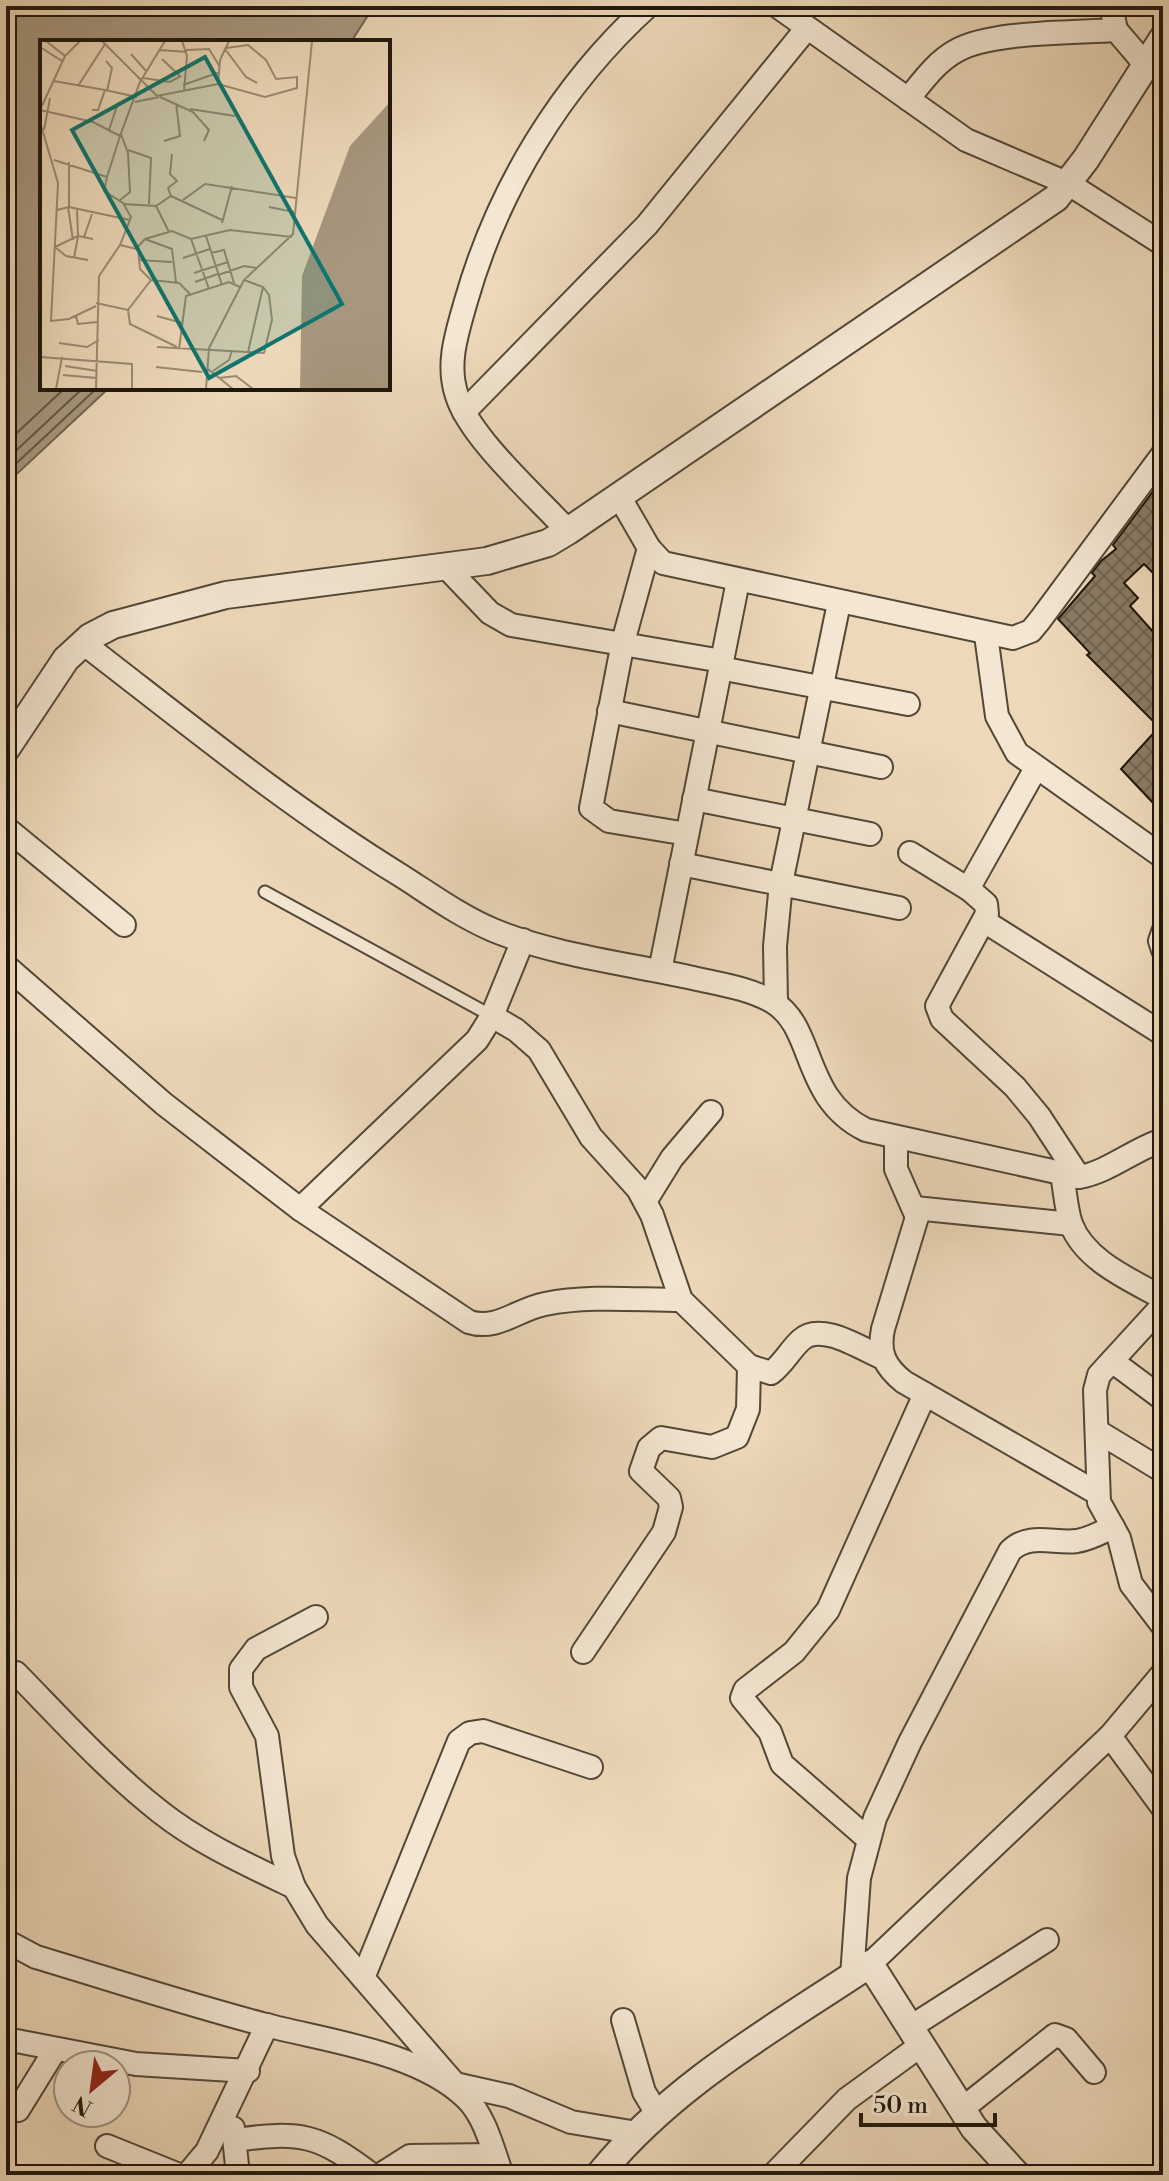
<svg xmlns="http://www.w3.org/2000/svg" width="1169" height="2181" viewBox="0 0 1169 2181" font-family="'Libre Bodoni',serif">
	<defs>
		<pattern id="building-cross-hatch" width="8" height="8" patternUnits="userSpaceOnUse" patternTransform="scale(2)"><rect width="8" height="8" fill="#8a7c66"/><path d="M0 0l8 8M0 8l8-8" fill="none" stroke="#706552"/></pattern>
	</defs>
	<rect width="100%" height="100%" fill="#edd9ba"/>
	<filter id="stains"><feTurbulence type="fractalNoise" baseFrequency=".0025" numOctaves="4"/><feColorMatrix values="0 0 0 0 .2 0 0 0 0 .09 0 0 0 0 .02 0 0 0 .5 -.17"/></filter>
	<radialGradient id="worn" r=".72"><stop offset=".6" stop-color="#630" stop-opacity="0"/><stop offset="1" stop-color="#630" stop-opacity=".3"/></radialGradient>
	<path fill="#a7977f" stroke="#716451" stroke-width="2" d="M 6,6 L 374,6 L 351,42 L 42,42 L 42,388 L 109,388 L 6,484 Z"/>
	<g fill="none" stroke-linecap="round" stroke-linejoin="round">
		<g stroke="#635746" stroke-width="2">
			<path d="M 6,443 L 65,388"/>
			<path d="M 6,460 L 83,388"/>
			<path d="M 6,473 L 97,388"/>
		</g>
	</g>
	<path fill="url(#building-cross-hatch)" stroke="#1f170c" stroke-width="2" d="M 1157,486 L 1163,492 L 1163,583 L 1144,564 L 1124,583 L 1138,598 L 1130,606 L 1163,643 L 1163,807 L 1155,800 L 1152,802 L 1121,769 L 1159,727 L 1087,655 L 1090,653 L 1058,619 L 1095,576 L 1092,573 L 1101,561 L 1116,549 L 1113,545 Z"/>
	<g fill="none" stroke-linecap="round" stroke-linejoin="round">
		<defs>
			<path id="service" d="M 265,892 L 492,1016"/>
			<g id="minor">
				<path d="M 777,6 L 966,140 L 1069,184 L 1163,244"/>
				<path d="M 1111,6 L 1116,30 L 1145,64"/>
				<path d="M 908,99 C 923,81 936,62 956,51 C 990,31 1074,33 1116,30"/>
				<path d="M 464,412 L 647,225 L 807,28"/>
				<path d="M 619,496 L 649,548 L 663,563 L 1013,638 L 1031,631 L 1040,620 L 1163,454"/>
				<path d="M 568,531 C 537,497 470,438 457,396 C 446,364 457,333 466,301 C 498,189 561,85 648,6"/>
				<path d="M 649,548 L 623,642 L 591,808 L 609,821 L 687,834"/>
				<path d="M 445,566 L 490,613 L 511,625 L 722,661"/>
				<path d="M 986,635 L 997,716 L 1017,753 L 1163,857"/>
				<path d="M 83,643 C 187,723 288,806 400,875 C 430,894 460,916 493,930 C 553,955 629,964 693,978 C 719,984 749,988 773,1002 C 816,1028 801,1098 866,1130 L 1079,1177 C 1109,1172 1134,1149 1163,1140"/>
				<path d="M 720,668 L 908,704"/>
				<path d="M 609,711 L 881,767"/>
				<path d="M 1036,768 L 972,882 L 970,890 L 986,904 L 987,914 L 937,1006 L 942,1019 L 1015,1087 L 1039,1116 L 1079,1177"/>
				<path d="M 694,799 L 870,834"/>
				<path d="M 6,828 L 124,925"/>
				<path d="M 910,853 L 970,890"/>
				<path d="M 681,864 L 899,908"/>
				<path d="M 984,921 L 1163,1034"/>
				<path d="M 1163,932 L 1160,941 L 1163,950"/>
				<path d="M 6,966 L 164,1104 L 300,1209 L 469,1322 C 497,1331 518,1309 545,1304 C 589,1295 637,1300 681,1300"/>
				<path d="M 660,971 L 738,581"/>
				<path d="M 776,1003 L 775,946 L 781,883 L 839,603"/>
				<path d="M 492,1016 L 516,1030 L 539,1050 L 591,1137 L 638,1189 L 652,1215 L 681,1300 L 749,1366 L 771,1373 C 783,1364 790,1350 801,1340 C 821,1321 863,1350 883,1358"/>
				<path d="M 896,1137 L 896,1169 L 917,1217 L 883,1329 C 878,1353 885,1367 904,1382 L 1097,1493"/>
				<path d="M 1062,1174 C 1065,1190 1066,1209 1071,1224 C 1085,1261 1131,1280 1163,1298"/>
				<path d="M 646,1200 L 672,1158 L 711,1112"/>
				<path d="M 915,1208 L 1071,1224"/>
				<path d="M 300,1209 L 477,1040 L 492,1016 L 523,940"/>
				<path d="M 1163,1305 L 1099,1375 L 1095,1390 L 1099,1502 L 1119,1538 L 1131,1584 L 1163,1626"/>
				<path d="M 1112,1361 L 1163,1399"/>
				<path d="M 1097,1431 L 1163,1471"/>
				<path d="M 316,1617 L 256,1649 L 241,1669 L 241,1687 L 267,1736 L 283,1856 L 294,1887 L 317,1925 L 467,2098"/>
				<path d="M 583,1652 L 664,1532 L 671,1507 L 669,1498 L 641,1471 L 649,1448 L 661,1438 L 712,1447 L 737,1437 L 748,1409 L 749,1366"/>
				<path d="M 16,1673 C 62,1720 107,1770 159,1811 C 199,1843 248,1865 294,1887"/>
				<path d="M 1110,1736 L 1163,1673"/>
				<path d="M 868,1839 L 782,1764 L 770,1732 L 742,1698 L 745,1690 L 794,1652 L 828,1610 L 925,1394"/>
				<path d="M 6,1941 L 36,1957 C 113,1980 189,2005 266,2025 C 327,2041 419,2052 466,2098 C 485,2116 493,2150 502,2175"/>
				<path d="M 870,1964 L 1110,1736 L 1163,1808"/>
				<path d="M 852,1976 L 859,1878 L 875,1818 L 910,1742 L 1010,1551 C 1029,1532 1054,1544 1077,1541 C 1090,1539 1102,1532 1113,1527"/>
				<path d="M 363,1978 L 459,1741 L 470,1733 L 483,1731 L 591,1767"/>
				<path d="M 623,2020 L 644,2092 L 656,2112"/>
				<path d="M 909,2028 L 1047,1940"/>
				<path d="M 6,2039 L 136,2064 L 248,2071"/>
				<path d="M 455,2084 L 509,2096 L 571,2122 L 637,2133"/>
				<path d="M 962,2109 L 1055,2035 L 1066,2039 L 1094,2072"/>
				<path d="M 18,2110 L 55,2050"/>
				<path d="M 233,2128 L 238,2175"/>
				<path d="M 235,2140 C 301,2131 318,2134 372,2175"/>
				<path d="M 107,2146 L 179,2175"/>
				<path d="M 187,2175 L 207,2151 L 267,2025"/>
				<path d="M 380,2175 L 410,2156 L 494,2155"/>
				<path d="M 773,2175 L 847,2099 L 920,2046"/>
			</g>
			<g id="tertiary">
				<path d="M 6,749 L 66,659 L 90,637 L 113,625 L 226,595 L 487,561 L 548,543 L 568,531 L 1056,198 L 1086,159 L 1163,38"/>
				<path d="M 599,2175 C 672,2085 774,2028 870,1964 L 974,2128 L 1017,2175"/>
			</g>
		</defs>
		<use href="#service" stroke="#524838" stroke-width="15"/>
		<use href="#minor" stroke="#524838" stroke-width="26"/>
		<use href="#tertiary" stroke="#524838" stroke-width="30"/>
		<use href="#service" stroke="#f3e6d2" stroke-width="11"/>
		<use href="#minor" stroke="#f3e6d2" stroke-width="22"/>
		<use href="#tertiary" stroke="#f3e6d2" stroke-width="26"/>
	</g>
	<g transform="translate(40 40)">
		<rect width="350" height="350" fill="#edd9ba"/>
		<path d="M 350,62 L 350,349 L 260,349 L 262,236 L 310,106 Z" fill="#a7977f"/>
		<path fill="none" stroke="#9b8b74" stroke-width="2" d="M 6,1 L 25,16M 62,1 L 117,56 L 178,44 L 225,57 L 257,48 L 257,37 L 236,39 L 226,20 L 208,5 L 186,8M 142,1 L 147,16 L 144,51M 0,7 L 22,21M 185,9 L 206,37 L 217,43M 120,10 L 147,12M 146,10 L 169,9 L 180,27M 91,14 L 107,32M 122,19 L 141,37M 66,21 L 72,28 L 67,51M 103,38 L 130,42 L 141,36M 14,41 L 65,50 L 58,70 L 52,70M 178,44 L 180,20 L 189,1M 143,45 L 180,32M 38,46 L 65,4M 65,50 L 97,57M 120,57 L 153,72 L 169,90 L 164,101M 95,62 L 119,57M 150,69 L 195,76M 0,70 L 53,82 L 80,96 L 100,42 L 125,1M 0,70 L 25,16 L 40,1M 0,82 L 18,143 L 11,281 L 29,279 L 56,266M 4,90 L 10,58M 69,90 L 78,63M 124,101 L 140,96 L 136,63M 88,110 L 111,118 L 109,164M 14,120 L 67,137 L 80,96M 131,156 L 128,148 L 137,141 L 130,134 L 132,114M 143,160 L 165,144 L 256,158M 79,161 L 90,152 L 88,113 L 81,94M 83,164 L 116,166 L 129,192M 116,166 L 131,156 L 182,180M 28,167 L 33,200M 29,167 L 90,180M 229,167 L 254,172M 17,170 L 29,167 L 29,122M 182,183 L 192,146M 166,196 L 182,245M 44,197 L 52,174M 105,199 L 132,209 L 136,242M 151,199 L 169,249M 80,205 L 96,209 L 105,199 L 132,191 L 151,199 L 190,190 L 252,197M 15,207 L 38,196 L 37,169M 15,207 L 26,216 L 48,220M 98,209 L 100,229 L 111,240M 171,213 L 184,210 L 194,243M 34,218 L 38,196 L 53,199M 143,218 L 170,209M 98,220 L 132,222M 154,233 L 188,222M 178,235 L 204,226 L 216,228M 155,242 L 178,234M 56,263 L 88,270 L 111,240 L 139,243 L 150,254M 88,270 L 90,284 L 137,307M 36,276 L 38,284 L 57,282M 117,276 L 142,283M 19,303 L 47,307 L 59,300M 117,307 L 224,313 L 232,280 L 229,255 L 223,247 L 204,240M 139,309 L 146,256 L 189,242 L 200,247M 208,312 L 223,247M 0,317 L 92,324 L 92,349M 25,326 L 57,331M 116,327 L 162,332M 168,329 L 193,349M 173,331 L 189,320 L 192,310M 23,335 L 57,338M 179,338 L 196,336 L 213,349M 16,349 L 22,317M 56,349 L 59,236 L 80,205 L 91,177 L 83,163 L 64,151 L 67,137M 166,349 L 169,308 L 204,240 L 253,194 L 272,1"/>
		<path fill="#0f766e" fill-opacity="0.15" stroke="#0f766e" stroke-width="4" d="M 165,17 L 302,264 L 169,338 L 32,90 Z"/>
		<rect width="350" height="350" fill="none" stroke="#1f170c" stroke-width="4"/>
	</g>
	<rect width="1169" height="2181" fill="none" stroke="#edd9ba" stroke-width="32"/>
	<rect x="8" y="8" width="1153" height="2165" fill="none" stroke="#1f170c" stroke-width="4"/>
	<rect x="16" y="16" width="1137" height="2149" fill="none" stroke="#1f170c" stroke-width="2"/>
	<g transform="translate(92 2089) rotate(209)"><circle r="38" fill="#f3e6d2" stroke="#9e9383" stroke-width="2"/>
	<path d="M0-6L14 30L0 20L-14 30Z" fill="#8f2418"/>
	<text y="-12" font-size="22" font-weight="bold" text-anchor="middle" fill="#1f170c">N</text>
	</g>
	<path d="M861 2113v12h134v-12" fill="none" stroke="#1f170c" stroke-width="4"/>
	<text x="873" y="2113" font-size="24" fill="#1f170c" stroke="#f3e6d2" stroke-width="6" paint-order="stroke">50 m</text>
	<rect width="100%" height="100%" filter="url(#stains)"/>
	<rect width="100%" height="100%" fill="url(#worn)"/>
</svg>
